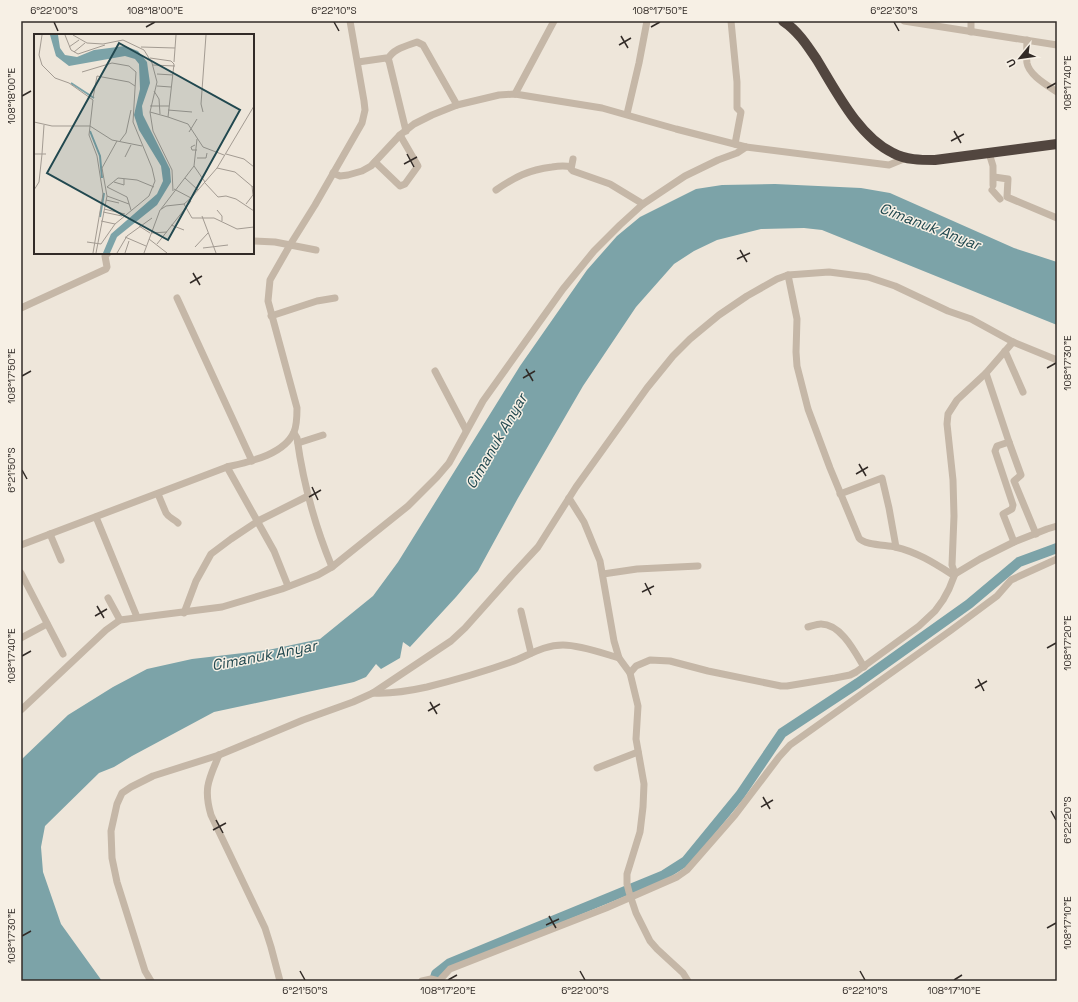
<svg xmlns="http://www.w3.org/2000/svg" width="1078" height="1002" viewBox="0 0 1078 1002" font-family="'Space Grotesk',sans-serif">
	<rect width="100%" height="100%" fill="#eee6da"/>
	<path fill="#7ca3a8" d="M 775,184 L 861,188 L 890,193 L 1014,248 L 1057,262 L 1057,325 L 822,230 L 804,228 L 761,229 L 717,240 L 694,251 L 674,264 L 636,307 L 583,386 L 518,498 L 478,571 L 456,597 L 410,647 L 403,642 L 400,658 L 381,669 L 376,664 L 366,677 L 354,682 L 214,712 L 132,756 L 114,767 L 99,773 L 45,826 L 41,847 L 43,872 L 61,924 L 102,981 L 21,981 L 21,761 L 23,758 L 68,715 L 113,687 L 147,669 L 192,659 L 268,650 L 320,639 L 373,596 L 398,562 L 520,366 L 587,270 L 617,236 L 640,217 L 696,189 L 722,185 Z"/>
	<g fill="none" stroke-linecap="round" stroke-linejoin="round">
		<path stroke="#7ca3a8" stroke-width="10" d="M 434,981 L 436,974 L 450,963 L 664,875 L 686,861 L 740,795 L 782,733 L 858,683 L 969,604 L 1019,562 L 1057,548"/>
		<g stroke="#c5b7a7" stroke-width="7">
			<path d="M 731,21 L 737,82 L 737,108 L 741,112 L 735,144"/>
			<path d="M 904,21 L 1057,45"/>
			<path d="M 971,32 L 971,21"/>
			<path d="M 1027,40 C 1027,47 1026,56 1027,63 C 1029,75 1047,85 1057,92"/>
			<path d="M 388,59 C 393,49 406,46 417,42 L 423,45 L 457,105"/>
			<path d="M 358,62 L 386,58 L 389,61 L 406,131"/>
			<path d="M 515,94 L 554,21"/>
			<path d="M 627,114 L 639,63 L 647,21"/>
			<path d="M 989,153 L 993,166 L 993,185"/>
			<path d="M 573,159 L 571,169 L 573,171 L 610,184 L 643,204"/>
			<path d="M 375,162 L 400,186 L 405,184 L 418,166 L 400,135"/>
			<path d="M 333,173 L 340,176 L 348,175 L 362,171 L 371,166 L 400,135 L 414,124 L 432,115 L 457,105 L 499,95 L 515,94 L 602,108 L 676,129 L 746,147 L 889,165 L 906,158"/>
			<path d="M 994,177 L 1008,179 L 1007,197 L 1057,218"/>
			<path d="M 496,190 C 515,177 528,170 552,167 C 558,166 564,165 571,167"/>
			<path d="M 992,190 L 1000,199"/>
			<path d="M 253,241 L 275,242 L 316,250"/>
			<path d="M 788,275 L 797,319 L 796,352 L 797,366 L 808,409 L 830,468 L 859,538 C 864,545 886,545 895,547 C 917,552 934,563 953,575"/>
			<path d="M 177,298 L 252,461"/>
			<path d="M 21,308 L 106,269 L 107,267 L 105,256 L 108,253"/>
			<path d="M 271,316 L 317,301 L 335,298"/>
			<path d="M 1005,351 L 1023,392"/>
			<path d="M 435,371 L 466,430"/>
			<path d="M 986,373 L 1009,442 L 997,446 L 995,451 L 1013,505 L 1012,509 L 1003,514 L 1014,542"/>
			<path d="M 294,433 L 297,438 C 303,482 315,526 332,567 L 408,506 L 437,477 L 449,463 L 483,401 L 563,289 L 594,251 L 620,225 L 643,204 L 685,176 L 718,160 L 737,153 L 746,147"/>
			<path d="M 1009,442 L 1021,475 L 1014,481 L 1036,534"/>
			<path d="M 298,443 L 323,435"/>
			<path d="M 227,467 L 274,551 L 288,586"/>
			<path d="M 158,494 L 166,513 C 169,518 174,519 178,523"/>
			<path d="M 840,494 L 882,478 L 889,508 L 896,547"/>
			<path d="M 569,498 L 584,522 L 600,561 L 614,641 L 619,658 L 630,673 L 638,706 L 636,739 L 644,784 L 643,807 L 640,832 L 627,874 L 627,884 L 629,892 L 636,913 L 650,941 L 657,949 L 683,973 L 688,981"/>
			<path d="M 96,517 L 137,617"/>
			<path d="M 50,534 L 61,560"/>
			<path d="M 21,545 L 227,467 C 248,462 284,455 294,432 C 297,425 297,416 297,408 L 268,301 L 270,280 L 290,245 L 315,205 L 362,123 L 365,110 L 364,101 L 350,21"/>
			<path d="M 21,573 L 63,654"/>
			<path d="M 603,574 L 637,569 L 698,566"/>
			<path d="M 955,574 L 952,565 L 954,516 L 953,480 L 947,424 L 948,414 L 957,400 L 986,373 L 1013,342"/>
			<path d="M 108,598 L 120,620"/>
			<path d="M 521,611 L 531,653"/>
			<path d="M 184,613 L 196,581 L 211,554 L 231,539 L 258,521 L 308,496"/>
			<path d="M 808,627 C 812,626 817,624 821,624 C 841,624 855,652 864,667"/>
			<path d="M 21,638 L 47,624"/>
			<path d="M 630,673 L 636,666 L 650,660 L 670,661 L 708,671 L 781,686 L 787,686 L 835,678 L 850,675 L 856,672 L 919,626 L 935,611 L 943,600 L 949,589 L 955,574 L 980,559 L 1014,542 L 1047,529 L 1057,526"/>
			<path d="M 373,693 C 391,694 409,691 427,687 C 455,680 483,672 511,662 C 528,656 543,645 563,645 C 580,645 602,653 619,658"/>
			<path d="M 21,710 L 106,630 L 120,620 L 222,607 L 282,589 L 318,575 L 332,567"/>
			<path d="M 219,755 C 209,779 203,788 211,815 L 265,928 L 271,947 L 280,981"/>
			<path d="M 597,768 L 638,752"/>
			<path d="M 151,981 L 145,971 L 117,882 L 112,858 L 111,831 L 117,804 L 122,793 L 131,787 L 153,776 L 219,755 L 303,720 L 353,702 L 373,693 L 451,641 L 465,628 L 513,574 L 538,547 L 576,487 L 647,388 L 673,356 L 690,339 L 719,315 L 747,296 L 777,279 L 788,275 L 829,272 L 868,277 L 895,286 L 948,311 L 971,319 L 1013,342 L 1057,360"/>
			<path d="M 422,981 L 431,979 L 439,981"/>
			<path d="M 439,981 L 450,969 L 606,908 L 677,877 L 687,870 L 735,815 L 779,757 L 790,745 L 950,631 L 997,596 L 1011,580 L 1057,559"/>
		</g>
		<path stroke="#52463f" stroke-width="10" d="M 783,21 C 798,31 807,45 817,60 C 836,91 859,137 893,153 C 906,160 921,160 935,160 L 1057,144"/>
	</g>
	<path fill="none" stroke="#322b27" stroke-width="1.5" d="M 54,22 L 58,31M 334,22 L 339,31M 894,22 L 899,31M 146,27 L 155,22M 651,27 L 660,22M 621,36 L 628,48M 619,45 L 631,38M 1047,88 L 1056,83M 22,96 L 31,91M 954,131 L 961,143M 951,141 L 964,134M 407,154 L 414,167M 404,164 L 417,157M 740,250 L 747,262M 737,259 L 750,253M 193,273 L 200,285M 190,283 L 202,276M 1047,368 L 1056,363M 526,369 L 533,381M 22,376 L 31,371M 523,378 L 535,371M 859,464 L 866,476M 22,470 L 27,479M 856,474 L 868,467M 312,487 L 318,500M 309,497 L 321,490M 645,583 L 651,595M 642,592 L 654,586M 97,606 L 104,618M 95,616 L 107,609M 1047,648 L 1056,643M 22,656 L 31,651M 978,679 L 984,691M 975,688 L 987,681M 430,702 L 437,714M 428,711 L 440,704M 763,797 L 770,809M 761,807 L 773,800M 1051,811 L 1056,820M 216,820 L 223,833M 213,830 L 226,823M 549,916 L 556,928M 546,925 L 559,919M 1047,928 L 1056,923M 22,936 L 31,931M 300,971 L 305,980M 580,971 L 585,980M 860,971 L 865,980M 448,980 L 457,975M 954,980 L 962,975"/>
	<g text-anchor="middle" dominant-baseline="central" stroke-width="3" stroke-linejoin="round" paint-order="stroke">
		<g font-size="15" font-style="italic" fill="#21484f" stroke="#f7f0e5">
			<text transform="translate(930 226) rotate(21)">Cimanuk Anyar</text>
			<text transform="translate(496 441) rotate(-60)">Cimanuk Anyar</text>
			<text transform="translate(264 655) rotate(-11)">Cimanuk Anyar</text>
		</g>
	</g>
	<g transform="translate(34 34)">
		<rect width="220" height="220" fill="#eee6da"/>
		<path d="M 16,1 L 24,1 L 26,14 L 31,21 L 43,23 L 60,16 L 91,12 L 104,17 L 113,28 L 116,49 L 108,72 L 109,81 L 136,135 L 137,148 L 123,171 L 83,203 L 76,219 L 69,219 L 77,200 L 123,160 L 129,147 L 127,132 L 105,96 L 100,81 L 106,55 L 105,30 L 101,25 L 91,22 L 35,32 L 22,22 Z" fill="#7ca3a8"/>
		<path fill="none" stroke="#7ca3a8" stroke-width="2" d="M 37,49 L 60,64M 56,97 L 66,122 L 68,144M 66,183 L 70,159"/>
		<path fill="none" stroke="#a39b92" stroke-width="1" d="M 8,1 L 5,21 L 8,31 L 21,44 L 35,49 L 59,66 L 55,101 L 63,122 L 69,160 L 59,219M 31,1 L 37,16 L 44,20 L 71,11M 39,1 L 53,9 L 69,10 L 89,6 L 110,16 L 118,29 L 123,48 L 116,78M 35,13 L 45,6M 107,13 L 141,14M 40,18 L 51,9M 116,24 L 137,27 L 140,30 L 134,83 L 154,90 L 169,113 L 190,121M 140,28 L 142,1M 119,31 L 141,32M 48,38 L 78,29 L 95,32 L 102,38 L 99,88 L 118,134 L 121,147 L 115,162 L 81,190 L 67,210 L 53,208M 123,40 L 139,41M 123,52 L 137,53M 120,57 L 125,65 L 126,80M 59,64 L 63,42 L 95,48 L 101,52M 116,72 L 135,72M 134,76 L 158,78M 169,78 L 167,70 L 172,1M 134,83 L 116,78 L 119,97 L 138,136 L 139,157M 0,88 L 18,92 L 56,92 L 78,106 L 108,112M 155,98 L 163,85M 86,107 L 92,99 L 97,76M 161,111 L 157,113 L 158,116 L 163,116M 0,120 L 8,120 L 10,91M 192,120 L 210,125 L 220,133M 91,123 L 97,111M 163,124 L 172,124 L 173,119M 160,132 L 171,148M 183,134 L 201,138 L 220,154M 151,144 L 164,156M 80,148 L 90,151 L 90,145M 171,149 L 184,163 L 192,162 L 202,165 L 220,177M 73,153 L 84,144 L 103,146 L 120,153M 73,153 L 93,163 L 97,176M 140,155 L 157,164M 0,156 L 5,148 L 8,120 L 12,120M 73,162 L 95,170M 72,166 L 85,169M 150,170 L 158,184 L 180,184 L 203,195 L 220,193M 212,170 L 219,161 L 218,152M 70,175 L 91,180M 127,175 L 160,132 L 163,105M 183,176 L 188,182 L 188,187M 69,178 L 88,182M 168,182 L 182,219M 67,187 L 81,190M 137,191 L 150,196M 105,192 L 116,199M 117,199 L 133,198M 91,203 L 112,212M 115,205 L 133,219M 123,210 L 157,167M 161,213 L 174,199M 169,214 L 194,211M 62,219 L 73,162 L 68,134 L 83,107M 83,219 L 93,202 L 118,184M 91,219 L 95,207M 110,219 L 126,176 L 132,172 L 150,170 L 158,163 L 183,134 L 220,72"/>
		<path fill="#21484f" fill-opacity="0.15" stroke="#21484f" stroke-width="2" d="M 85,9 L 206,76 L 134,206 L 13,139 Z"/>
		<rect width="220" height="220" fill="none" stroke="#322b27" stroke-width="2"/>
	</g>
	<rect width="1078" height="1002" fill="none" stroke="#f7f0e5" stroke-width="44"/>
	<g transform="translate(1020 58) rotate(241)" stroke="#f7f0e5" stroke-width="3" paint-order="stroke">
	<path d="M0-3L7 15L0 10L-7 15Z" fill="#322b27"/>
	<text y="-6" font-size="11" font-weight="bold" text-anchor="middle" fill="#322b27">U</text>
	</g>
	<rect x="22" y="22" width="1034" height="958" fill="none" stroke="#322b27" stroke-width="1.5"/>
	<g font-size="10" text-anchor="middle" fill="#322b27">
		<text x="54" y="14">6°22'00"S</text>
		<text x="155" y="14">108°18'00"E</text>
		<text x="334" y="14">6°22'10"S</text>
		<text x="660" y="14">108°17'50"E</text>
		<text x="894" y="14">6°22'30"S</text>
		<text transform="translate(1067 83) rotate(-90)" y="4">108°17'40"E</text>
		<text transform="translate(11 96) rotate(-90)" y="4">108°18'00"E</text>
		<text transform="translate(1067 363) rotate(-90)" y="4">108°17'30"E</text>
		<text transform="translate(11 376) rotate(-90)" y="4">108°17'50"E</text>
		<text transform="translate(11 470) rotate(-90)" y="4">6°21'50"S</text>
		<text transform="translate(1067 643) rotate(-90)" y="4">108°17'20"E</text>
		<text transform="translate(11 656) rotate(-90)" y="4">108°17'40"E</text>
		<text transform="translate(1067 820) rotate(-90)" y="4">6°22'20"S</text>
		<text transform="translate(1067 923) rotate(-90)" y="4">108°17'10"E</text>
		<text transform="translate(11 936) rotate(-90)" y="4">108°17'30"E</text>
		<text x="305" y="994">6°21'50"S</text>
		<text x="448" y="994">108°17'20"E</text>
		<text x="585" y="994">6°22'00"S</text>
		<text x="865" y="994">6°22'10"S</text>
		<text x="954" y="994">108°17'10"E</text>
	</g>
</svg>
